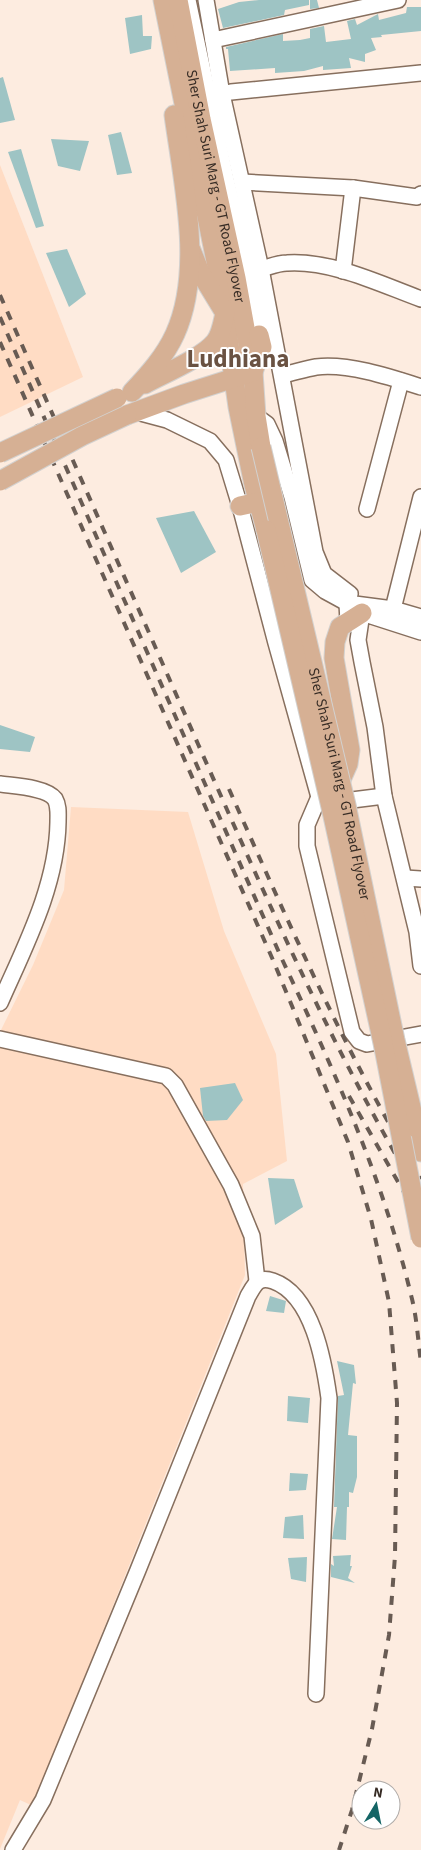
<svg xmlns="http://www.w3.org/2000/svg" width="421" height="1850" viewBox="0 0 421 1850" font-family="'Source Sans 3',sans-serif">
	<rect width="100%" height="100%" fill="#fdece0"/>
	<g fill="#ffdcc4">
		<path d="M 0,165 L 83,377 L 0,417 Z"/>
		<path d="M 71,807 L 188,812 L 224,931 L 276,1054 L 287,1161 L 243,1184 L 245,1275 L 33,1806 L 20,1800 L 0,1849 L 0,1032 L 33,965 L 64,890 Z"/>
	</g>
	<g fill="#9ec4c4">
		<path d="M 259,0 L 309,0 L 309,5 L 285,10 L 284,15 L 223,28 L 218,9 L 239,2 Z"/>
		<path d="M 310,0 L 317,0 L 319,8 L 310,9 Z"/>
		<path d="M 407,7 L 421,7 L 421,31 L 381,35 L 382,37 L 371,38 L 376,50 L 365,54 L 365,62 L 349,58 L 351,68 L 323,70 L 323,66 L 304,71 L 275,73 L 275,68 L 230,71 L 228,49 L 226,49 L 226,47 L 283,34 L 283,41 L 300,40 L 310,38 L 310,29 L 324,26 L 326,42 L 351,39 L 347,21 L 355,19 L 357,25 L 378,14 L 379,20 L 406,13 Z"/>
		<path d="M 142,15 L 143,36 L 152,36 L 151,49 L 130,54 L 125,18 Z"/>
		<path d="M 3,77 L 15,120 L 0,123 L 0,78 Z"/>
		<path d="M 121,132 L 132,173 L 117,175 L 108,135 Z"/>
		<path d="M 51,139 L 89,141 L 80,171 L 58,166 Z"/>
		<path d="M 21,149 L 44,226 L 36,228 L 8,152 Z"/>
		<path d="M 67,249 L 86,294 L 69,307 L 46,253 Z"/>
		<path d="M 194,511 L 216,552 L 181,573 L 156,518 Z"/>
		<path d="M 0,725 L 35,737 L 30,752 L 0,749 Z"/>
		<path d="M 235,1083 L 243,1100 L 227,1120 L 206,1121 L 203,1116 L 200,1088 Z"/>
		<path d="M 268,1178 L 294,1179 L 303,1207 L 275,1225 Z"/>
		<path d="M 270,1296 L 286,1301 L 284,1313 L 266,1311 Z"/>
		<path d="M 337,1361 L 354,1365 L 356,1384 L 353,1383 L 348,1435 L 357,1436 L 357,1477 L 353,1493 L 349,1492 L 349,1507 L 347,1507 L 346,1540 L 332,1539 L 337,1507 L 334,1507 L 338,1396 L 344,1395 Z"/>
		<path d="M 288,1396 L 310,1398 L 308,1423 L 287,1421 Z"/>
		<path d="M 290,1473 L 308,1474 L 306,1490 L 289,1491 Z"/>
		<path d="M 303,1515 L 304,1539 L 283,1538 L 285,1517 Z"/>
		<path d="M 351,1555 L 350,1566 L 352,1566 L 348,1578 L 355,1583 L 331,1577 L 331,1564 L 334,1566 L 333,1556 Z"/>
		<path d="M 307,1557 L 306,1582 L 291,1579 L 288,1558 Z"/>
	</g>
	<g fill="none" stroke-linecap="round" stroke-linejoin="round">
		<defs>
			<g id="minor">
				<path d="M 188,0 L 226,179 L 248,270 L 259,335"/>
				<path d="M 206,0 L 222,94 L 261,269 L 315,552 L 324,574 L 350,594 L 347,603 L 348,622"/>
				<path d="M 213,40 L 398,0"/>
				<path d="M 222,94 L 231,92 L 421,73"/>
				<path d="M 242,182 L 353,188 L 417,197 L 421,194"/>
				<path d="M 261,269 C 269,267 278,263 287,263 C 331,260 380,284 421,299"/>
				<path d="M 343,271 L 353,188"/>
				<path d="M 282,375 C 293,373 304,369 316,367 C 348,363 390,377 421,387"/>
				<path d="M 137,412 L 167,420 L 210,441 L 226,460 L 240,506 L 276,643 L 319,797 L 328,803 L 384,796"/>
				<path d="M 256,416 L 267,424 L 275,441 L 292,497 L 312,580 L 325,591 L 347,603 L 393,609 L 421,617"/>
				<path d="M 367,509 L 401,381"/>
				<path d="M 393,609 L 421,497"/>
				<path d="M 421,632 L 362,613 L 358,640 L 362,662 L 375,727 L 384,796 L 417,932 L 421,966"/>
				<path d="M 0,784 C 14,786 46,787 55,799 C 59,806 58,814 58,822 C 57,886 25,946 0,1003"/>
				<path d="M 319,797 L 307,825 L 307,846 L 352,1032 L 359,1041 L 367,1044 L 421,1034"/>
				<path d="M 405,878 L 421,879"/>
				<path d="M 0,1039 L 166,1076 L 175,1085 L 231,1185 L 252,1236 L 257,1281"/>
				<path d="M 13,1850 L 43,1800 L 138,1570 L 248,1296 C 255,1284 258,1276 273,1281 C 313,1295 324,1362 329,1398 L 316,1694"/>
			</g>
			<g id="major">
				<path d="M 163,0 L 220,281 L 238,407 L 254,485 L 266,530"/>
				<path id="s1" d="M 178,0 L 201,119 L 236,278 L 253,372 L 256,416 L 261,447"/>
				<path d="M 145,384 C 163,374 202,358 215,342 C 221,335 223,322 225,313 L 200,272 L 191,250"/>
				<path d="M 132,392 C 149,374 165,356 175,334 C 204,270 183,182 174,115"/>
				<path d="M 127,415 L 184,394 L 253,372 L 262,347 L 259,335"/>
				<path d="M 240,506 L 258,502"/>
				<path d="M 340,782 L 348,764 L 350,750 L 334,658 L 335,642 L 340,627 L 362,613"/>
				<path d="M 416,1128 L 421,1152"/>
			</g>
		</defs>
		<use href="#minor" stroke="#876f5e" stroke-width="18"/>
		<use href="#major" stroke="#d3d1cf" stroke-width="21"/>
		<use href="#minor" stroke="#fff" stroke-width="15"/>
		<use href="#major" stroke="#d6b094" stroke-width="19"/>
		<g stroke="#685b53" stroke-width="4" stroke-dasharray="9 9" stroke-linecap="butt">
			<path d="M 0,295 C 66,445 132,594 198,744 C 266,898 334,1053 421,1198"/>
			<path d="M 0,317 L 281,957 C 332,1066 383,1178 411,1295 C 417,1317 418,1341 421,1363"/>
			<path d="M 0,342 L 273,960 L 348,1142 L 371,1219 L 389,1302 L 397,1403 L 395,1556 L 389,1635 L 372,1729 L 352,1810 L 339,1850"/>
			<path d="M 229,789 C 288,922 346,1054 421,1179"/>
			<path d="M 349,1096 L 421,1222"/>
		</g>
		<defs>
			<g id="major-bridge">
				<path id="s2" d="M 261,447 L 346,805 L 395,1040 L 416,1128"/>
				<path d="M 0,453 L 117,398"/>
				<path d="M 0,481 L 82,436 L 127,415"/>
				<path d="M 266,530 L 331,807 L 383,1043 L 421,1238"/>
			</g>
		</defs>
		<use href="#major-bridge" stroke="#d3d1cf" stroke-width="21" stroke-linecap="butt"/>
		<use href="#major-bridge" stroke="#d6b094" stroke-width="19"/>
	</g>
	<g text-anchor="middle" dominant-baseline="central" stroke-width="4" stroke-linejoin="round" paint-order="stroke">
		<g font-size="15" fill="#372c25" stroke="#fff">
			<text stroke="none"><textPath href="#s1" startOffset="190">Sher Shah Suri Marg - GT Road Flyover</textPath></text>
			<text stroke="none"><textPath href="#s2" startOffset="346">Sher Shah Suri Marg - GT Road Flyover</textPath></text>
		</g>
		<g font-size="25" font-weight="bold" fill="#6a5242" stroke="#fff">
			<text x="238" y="359">Ludhiana</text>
		</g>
	</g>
	<g transform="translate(376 1805) rotate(10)"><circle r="24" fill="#ffffff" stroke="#afaba8"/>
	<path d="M0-4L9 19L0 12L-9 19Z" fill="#156566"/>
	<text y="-8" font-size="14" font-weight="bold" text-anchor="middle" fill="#372c25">N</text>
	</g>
</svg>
